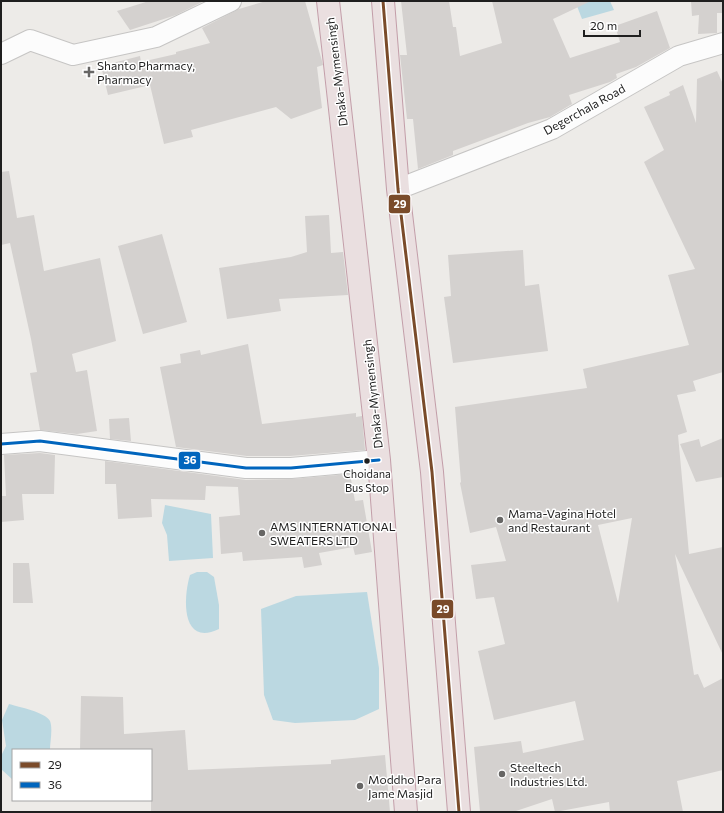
<svg xmlns="http://www.w3.org/2000/svg" width="724" height="813" viewBox="0 0 724 813" font-family="Commissioner,sans-serif">
	<rect width="100%" height="100%" fill="#edebe8"/>
	<g fill="#bbd8e1">
		<path d="M 575,1 L 610,1 L 614,10 L 582,19 Z"/>
		<path d="M 165,505 L 211,514 L 213,558 L 169,561 L 167,535 L 162,523 Z"/>
		<path d="M 197,572 L 207,572 L 214,577 L 219,605 L 219,629 C 181,647 183,598 190,575 Z"/>
		<path d="M 367,592 L 379,668 L 379,709 L 355,720 L 295,723 L 273,720 L 264,695 L 261,609 L 296,596 Z"/>
		<path d="M 9,704 C 19,707 45,712 50,721 C 53,729 50,742 50,750 L 13,750 L 13,780 L 1,769 L 2,754 L 6,746 L 2,720 Z"/>
	</g>
	<g fill="#d4d1cf" fill-rule="evenodd">
		<path d="M 149,1 L 204,1 L 176,15 L 130,30 L 117,11 Z"/>
		<path d="M 266,1 L 305,1 L 322,61 L 323,65 L 317,67 L 322,108 L 291,119 L 276,107 L 191,130 L 193,137 L 164,144 L 150,85 L 108,95 L 101,66 L 140,56 L 141,62 L 176,54 L 176,52 L 210,43 L 202,28 L 239,9 Z"/>
		<path d="M 401,1 L 449,1 L 453,27 L 456,27 L 460,56 L 502,43 L 492,1 L 591,1 L 553,19 L 570,58 L 620,42 L 615,26 L 657,11 L 670,48 L 636,67 L 616,74 L 617,78 L 610,82 L 569,95 L 572,104 L 550,117 L 528,123 L 453,151 L 453,155 L 418,169 L 413,119 L 407,119 L 400,55 L 407,55 Z"/>
		<path d="M 691,1 L 723,1 L 723,13 L 717,13 L 717,33 L 698,34 L 699,15 L 692,16 Z"/>
		<path d="M 717,71 L 723,84 L 723,372 L 693,381 L 696,391 L 677,395 L 687,432 L 678,435 L 689,554 L 723,547 L 723,655 L 675,554 L 694,675 L 698,674 L 704,688 L 723,678 L 723,770 L 677,781 L 683,812 L 610,812 L 609,802 L 555,812 L 552,799 L 513,812 L 480,812 L 474,747 L 521,741 L 523,753 L 584,740 L 575,701 L 494,720 L 478,651 L 505,644 L 494,597 L 476,599 L 471,565 L 506,561 L 496,527 L 470,533 L 460,483 L 461,482 L 455,407 L 587,388 L 583,369 L 689,345 L 668,275 L 695,269 L 644,162 L 664,150 L 644,107 L 670,95 L 669,92 L 683,85 L 696,123 L 697,79 ZM 632,518 L 618,603 L 598,525 Z"/>
		<path d="M 9,171 L 17,218 L 34,215 L 44,271 L 100,258 L 116,341 L 72,354 L 76,372 L 87,370 L 97,431 L 77,434 L 40,430 L 30,373 L 37,372 L 31,339 L 10,243 L 1,245 L 1,172 Z"/>
		<path d="M 329,215 L 331,253 L 343,252 L 348,295 L 279,299 L 281,311 L 227,319 L 219,268 L 291,257 L 307,252 L 305,216 Z"/>
		<path d="M 162,234 L 187,322 L 143,334 L 118,246 Z"/>
		<path d="M 523,250 L 525,286 L 539,284 L 548,351 L 453,363 L 444,297 L 451,296 L 448,255 Z"/>
		<path d="M 248,344 L 262,424 L 356,413 L 356,417 L 362,416 L 365,450 L 290,456 L 247,456 L 176,447 L 160,367 L 181,363 L 180,354 L 200,350 L 201,355 Z"/>
		<path d="M 129,418 L 131,441 L 110,439 L 109,419 Z"/>
		<path d="M 723,438 L 723,477 L 696,482 L 680,444 L 699,439 L 701,447 Z"/>
		<path d="M 40,453 L 55,455 L 54,494 L 22,494 L 24,520 L 1,522 L 1,496 L 6,496 L 4,455 Z"/>
		<path d="M 105,461 L 246,480 L 292,479 L 350,474 L 355,501 L 363,500 L 372,552 L 355,555 L 353,547 L 319,553 L 322,565 L 304,568 L 302,557 L 243,561 L 242,552 L 221,554 L 219,517 L 240,515 L 238,487 L 206,486 L 205,500 L 151,499 L 152,517 L 118,519 L 116,484 L 105,484 Z"/>
		<path d="M 13,563 L 29,563 L 33,603 L 13,603 Z"/>
		<path d="M 81,696 L 123,697 L 124,734 L 185,730 L 188,770 L 331,764 L 331,760 L 385,755 L 390,812 L 151,812 L 151,750 L 80,750 Z"/>
	</g>
	<g fill="none" stroke-linecap="round" stroke-linejoin="round">
		<defs>
			<g id="street">
				<path d="M 1,54 L 30,40 L 73,55 L 156,37 L 231,1"/>
				<path d="M 398,189 L 552,129 L 679,56 L 723,43"/>
				<path d="M 1,444 L 40,441 L 246,468 L 291,468 L 379,460"/>
			</g>
			<g id="highway">
				<path d="M 328,1 L 379,460 L 406,812"/>
				<path d="M 383,1 L 398,189 L 432,472 L 459,812"/>
			</g>
		</defs>
		<use href="#street" stroke="#c6c5c4" stroke-width="22"/>
		<use href="#highway" stroke="#c39ea9" stroke-width="24"/>
		<use href="#street" stroke="#fcfcfc" stroke-width="20"/>
		<use href="#highway" stroke="#eadfe0" stroke-width="22"/>
		<defs>
			<path id="bus-1" d="M 383,1 L 398,189 L 432,472 L 459,812"/>
			<path id="bus-2" d="M 1,444 L 40,441 L 246,468 L 291,468 L 379,460"/>
		</defs>
		<use href="#bus-1" stroke="#fff" stroke-width="6"/>
		<use href="#bus-2" stroke="#fff" stroke-width="6"/>
		<use href="#bus-1" stroke="#7a4b2a" stroke-width="3"/>
		<use href="#bus-2" stroke="#0065bd" stroke-width="3"/>
	</g>
	<g fill="#676665" stroke="#fff" stroke-width="1.5">
		<path d="M87 66h4v4h4v4h-4v4h-4v-4h-4v-4h4z"/>
		<circle cx="500" cy="520" r="4"/>
		<circle cx="262" cy="533" r="4"/>
		<circle cx="502" cy="774" r="4"/>
		<circle cx="360" cy="786" r="4"/>
	</g>
	<circle fill="#1f1f1f" stroke="#fff" stroke-width="1.5" cx="367" cy="461" r="3.5"/>
	<g text-anchor="middle" dominant-baseline="central" stroke-width="3" stroke-linejoin="round" paint-order="stroke">
		<g font-size="11" fill="#1f1f1f" stroke="#fff">
			<text x="367" y="473">Choidana<tspan x="367" dy="14">Bus Stop</tspan></text>
		</g>
		<g font-size="12" fill="#1f1f1f" stroke="#fff" text-anchor="start">
			<text x="97" y="65">Shanto Pharmacy,<tspan x="97" dy="14">Pharmacy</tspan></text>
			<text x="508" y="513">Mama-Vagina Hotel<tspan x="508" dy="14">and Restaurant</tspan></text>
			<text x="270" y="526">AMS INTERNATIONAL<tspan x="270" dy="14">SWEATERS LTD</tspan></text>
			<text x="510" y="767">Steeltech<tspan x="510" dy="14">Industries Ltd.</tspan></text>
			<text x="368" y="779">Moddho Para<tspan x="368" dy="14">Jame Masjid</tspan></text>
		</g>
		<g font-size="12" fill="#1f1f1f" stroke="#fff">
			<text transform="translate(336 72) rotate(-97)">Dhaka-Mymensingh</text>
			<text transform="translate(584 109) rotate(-29)">Degerchala Road</text>
			<text transform="translate(372 394) rotate(-96)">Dhaka-Mymensingh</text>
		</g>
	</g>
	<g stroke="#fff" stroke-width="1.5">
		<rect x="388" y="194" width="23" height="20" rx="4" fill="#7a4b2a"/>
		<rect x="178" y="451" width="23" height="19" rx="4" fill="#0065bd"/>
		<rect x="431" y="599" width="23" height="20" rx="4" fill="#7a4b2a"/>
	</g>
	<g font-size="11" text-anchor="middle" font-weight="bold" fill="#fff">
		<text x="400" y="208">29</text>
		<text x="190" y="464">36</text>
		<text x="443" y="613">29</text>
	</g>
	<rect width="724" height="813" fill="none" stroke="#1f1f1f" stroke-width="4"/>
	<rect x="12" y="749" width="140" height="52" fill="#ffffff" stroke="#a5a5a5"/>
	<rect x="20" y="762" width="20" height="6" fill="#7a4b2a" stroke="#a5a5a5"/>
	<text x="48" y="769" font-size="12" fill="#1f1f1f">29</text>
	<rect x="20" y="782" width="20" height="6" fill="#0065bd" stroke="#a5a5a5"/>
	<text x="48" y="789" font-size="12" fill="#1f1f1f">36</text>
	<path d="M584 30v6h56v-6" fill="none" stroke="#1f1f1f" stroke-width="2"/>
	<text x="590" y="30" font-size="12" fill="#1f1f1f" stroke="#ffffff" stroke-width="3" paint-order="stroke">20 m</text>
</svg>
